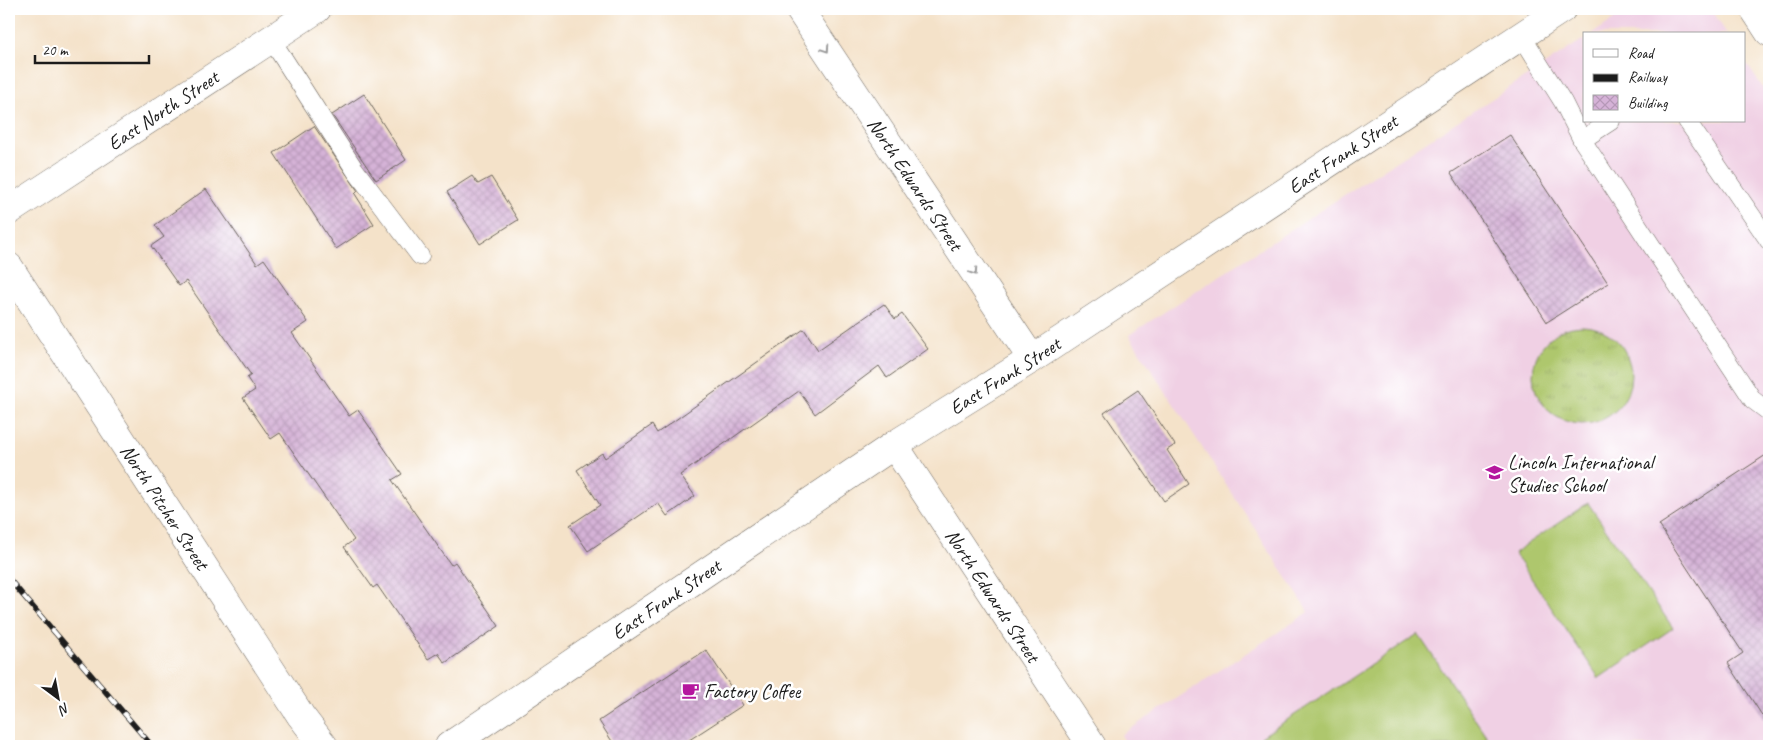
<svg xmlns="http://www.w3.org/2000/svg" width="1778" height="755" viewBox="0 0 1778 755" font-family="Caveat,sans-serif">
	<defs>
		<pattern id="park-tufts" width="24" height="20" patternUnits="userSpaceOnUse" patternTransform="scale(1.25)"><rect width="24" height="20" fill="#aec76d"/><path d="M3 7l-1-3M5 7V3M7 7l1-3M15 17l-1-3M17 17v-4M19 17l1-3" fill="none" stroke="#95aa5e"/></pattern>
		<pattern id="building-cross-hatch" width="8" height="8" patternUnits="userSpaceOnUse" patternTransform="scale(1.25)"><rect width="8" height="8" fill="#d5b2d7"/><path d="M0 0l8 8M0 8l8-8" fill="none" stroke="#b698b8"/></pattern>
	</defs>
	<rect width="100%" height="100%" fill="#fff"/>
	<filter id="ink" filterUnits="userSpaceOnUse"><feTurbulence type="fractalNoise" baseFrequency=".02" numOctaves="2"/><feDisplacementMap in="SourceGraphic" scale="10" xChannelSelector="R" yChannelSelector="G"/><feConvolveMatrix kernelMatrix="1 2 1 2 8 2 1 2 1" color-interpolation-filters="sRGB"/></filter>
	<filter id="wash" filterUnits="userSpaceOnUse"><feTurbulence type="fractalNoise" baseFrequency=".0096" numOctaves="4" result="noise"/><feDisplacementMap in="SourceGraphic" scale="20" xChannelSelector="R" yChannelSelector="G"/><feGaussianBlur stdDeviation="1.12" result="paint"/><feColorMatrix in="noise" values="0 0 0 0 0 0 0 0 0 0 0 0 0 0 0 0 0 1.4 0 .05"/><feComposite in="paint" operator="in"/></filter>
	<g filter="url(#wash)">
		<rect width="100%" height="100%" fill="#f4e2c9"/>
		<g fill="#f0d0e4">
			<path d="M 1630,9 L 1711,9 L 1727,34 L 1592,34 Z"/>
			<path d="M 1584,39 L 1584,121 L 1744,121 L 1744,60 L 1769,97 L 1769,746 L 1128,746 L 1121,735 L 1309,612 L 1129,335 Z"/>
		</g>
		<g fill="#aec76d" stroke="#657244">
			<path d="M 1588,503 L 1673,628 L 1599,678 L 1514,553 Z"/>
			<path d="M 1418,634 L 1493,746 L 1266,746 L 1261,737 Z"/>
		</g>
		<circle fill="url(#park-tufts)" stroke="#657244" cx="1582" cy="375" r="49"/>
		<g id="blocks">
			<g fill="url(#building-cross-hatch)">
				<path d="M 364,94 L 406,160 L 376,180 L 332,115 Z"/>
				<path d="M 314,126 L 358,191 L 355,194 L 374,224 L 336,249 L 274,153 Z"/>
				<path d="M 1510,135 L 1608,283 L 1547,322 L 1451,173 Z"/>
				<path d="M 472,176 L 478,184 L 491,177 L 518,220 L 480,244 L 447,192 Z"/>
				<path d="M 206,189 L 257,264 L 264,259 L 308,322 L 292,333 L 349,416 L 358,410 L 402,474 L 392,480 L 451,565 L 455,562 L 499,626 L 445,663 L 438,653 L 428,659 L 377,585 L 373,588 L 344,547 L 354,540 L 280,433 L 271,439 L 243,398 L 255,390 L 247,378 L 251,375 L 186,281 L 179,286 L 151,246 L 164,237 L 155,225 Z"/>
				<path d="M 884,304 L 895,319 L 902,314 L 928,349 L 887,378 L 879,366 L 815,414 L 799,391 L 680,475 L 695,496 L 667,516 L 658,503 L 588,551 L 570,525 L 600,505 L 577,470 L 602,453 L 605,458 L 652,425 L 657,433 L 804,329 L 818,350 Z"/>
				<path d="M 1138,390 L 1175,445 L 1167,450 L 1189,484 L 1164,501 L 1104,413 Z"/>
				<path d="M 1769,453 L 1769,726 L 1728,663 L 1743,653 L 1659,525 Z"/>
				<path d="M 706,650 L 743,705 L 680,746 L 615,746 L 599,721 Z"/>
			</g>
		</g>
	</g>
	<g filter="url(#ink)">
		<use href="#blocks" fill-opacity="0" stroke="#686159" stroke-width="1"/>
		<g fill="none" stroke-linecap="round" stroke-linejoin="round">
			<defs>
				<g id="service">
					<path d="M 1521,35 L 1563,102 L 1582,140 L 1753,400 L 1769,412"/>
					<path d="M 271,39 L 355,170 L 420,256"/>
					<path d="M 1687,121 L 1769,241"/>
					<path d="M 1582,140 L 1611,121"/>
				</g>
				<g id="minor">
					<path id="s1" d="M 799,9 L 1032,359"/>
					<path d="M 1754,9 L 1769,32"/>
					<path id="s2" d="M 9,211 L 317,9"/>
					<path id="s3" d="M 9,267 L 301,716 L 324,746"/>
					<path id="s4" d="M 894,445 L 1092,746"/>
					<path id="s5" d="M 449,746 L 894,445 L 1032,359 L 1562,9"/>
				</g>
			</defs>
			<use href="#service" stroke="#686159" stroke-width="19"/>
			<use href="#minor" stroke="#686159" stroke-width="29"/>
			<use href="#service" stroke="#fff" stroke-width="18"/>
			<use href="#minor" stroke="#fff" stroke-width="28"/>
			<defs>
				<path id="rail" d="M 9,579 L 152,746"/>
			</defs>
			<use href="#rail" stroke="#1c1c1c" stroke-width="5.5"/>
			<use href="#rail" stroke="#fff" stroke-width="4" stroke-dasharray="11" stroke-linecap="butt"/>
		</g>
		<defs><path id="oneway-chevron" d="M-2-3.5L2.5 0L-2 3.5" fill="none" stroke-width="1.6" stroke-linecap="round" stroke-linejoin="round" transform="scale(1.25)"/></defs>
		<g stroke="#999">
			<use href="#oneway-chevron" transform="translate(826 49) rotate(56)"/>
			<use href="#oneway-chevron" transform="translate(974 272) rotate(56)"/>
		</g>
	</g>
	<defs>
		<symbol id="school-bare" viewBox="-9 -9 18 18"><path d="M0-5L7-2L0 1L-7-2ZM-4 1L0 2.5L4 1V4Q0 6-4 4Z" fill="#b5179e" stroke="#fff" stroke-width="2.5" paint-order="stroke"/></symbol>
		<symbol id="cafe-bare" viewBox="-9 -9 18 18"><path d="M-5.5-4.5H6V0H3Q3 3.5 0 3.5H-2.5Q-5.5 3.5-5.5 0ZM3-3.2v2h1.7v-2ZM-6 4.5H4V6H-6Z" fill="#b5179e" stroke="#fff" stroke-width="2.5" paint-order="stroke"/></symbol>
	</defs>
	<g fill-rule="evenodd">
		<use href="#school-bare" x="1482" y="460" width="25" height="25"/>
		<use href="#cafe-bare" x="678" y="678" width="25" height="25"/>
	</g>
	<g text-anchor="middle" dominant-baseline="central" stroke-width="5" stroke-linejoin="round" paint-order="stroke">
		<g font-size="20" fill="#1c1c1c" stroke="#fff">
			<text stroke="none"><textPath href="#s2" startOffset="184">East North Street</textPath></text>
			<text stroke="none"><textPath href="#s5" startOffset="1072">East Frank Street</textPath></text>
			<text stroke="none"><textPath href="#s1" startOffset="210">North Edwards Street</textPath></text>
			<text stroke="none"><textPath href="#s5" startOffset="668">East Frank Street</textPath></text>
			<text stroke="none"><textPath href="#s3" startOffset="286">North Pitcher Street</textPath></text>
			<text stroke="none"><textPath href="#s4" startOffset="180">North Edwards Street</textPath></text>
			<text stroke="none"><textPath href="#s5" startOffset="262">East Frank Street</textPath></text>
		</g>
		<g font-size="20" fill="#1c1c1c" stroke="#fff" text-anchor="start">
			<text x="1508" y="462">Lincoln International<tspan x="1508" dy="23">Studies School</tspan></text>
			<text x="704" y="691">Factory Coffee</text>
		</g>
	</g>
	<rect width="1778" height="755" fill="none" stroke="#fff" stroke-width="30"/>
	<rect x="1583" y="32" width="162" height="90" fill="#ffffff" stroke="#a4a4a4"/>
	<rect x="1593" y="49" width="25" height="8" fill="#ffffff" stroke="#a4a4a4"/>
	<text x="1628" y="58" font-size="15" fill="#1c1c1c">Road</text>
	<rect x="1593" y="74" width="25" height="8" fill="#1c1c1c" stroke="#a4a4a4"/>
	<text x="1628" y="82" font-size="15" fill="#1c1c1c">Railway</text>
	<rect x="1593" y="95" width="25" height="15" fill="url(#building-cross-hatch)" stroke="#a4a4a4"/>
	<text x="1628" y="108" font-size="15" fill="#1c1c1c">Building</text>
	<g transform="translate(58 698) rotate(148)" stroke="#ffffff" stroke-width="4" paint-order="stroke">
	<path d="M0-4L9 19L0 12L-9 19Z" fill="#1c1c1c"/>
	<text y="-8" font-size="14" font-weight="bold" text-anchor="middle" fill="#1c1c1c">N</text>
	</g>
	<path d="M35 55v8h114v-8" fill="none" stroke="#1c1c1c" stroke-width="2.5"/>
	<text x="42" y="55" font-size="15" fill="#1c1c1c" stroke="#ffffff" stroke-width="4" paint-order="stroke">20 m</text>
</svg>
